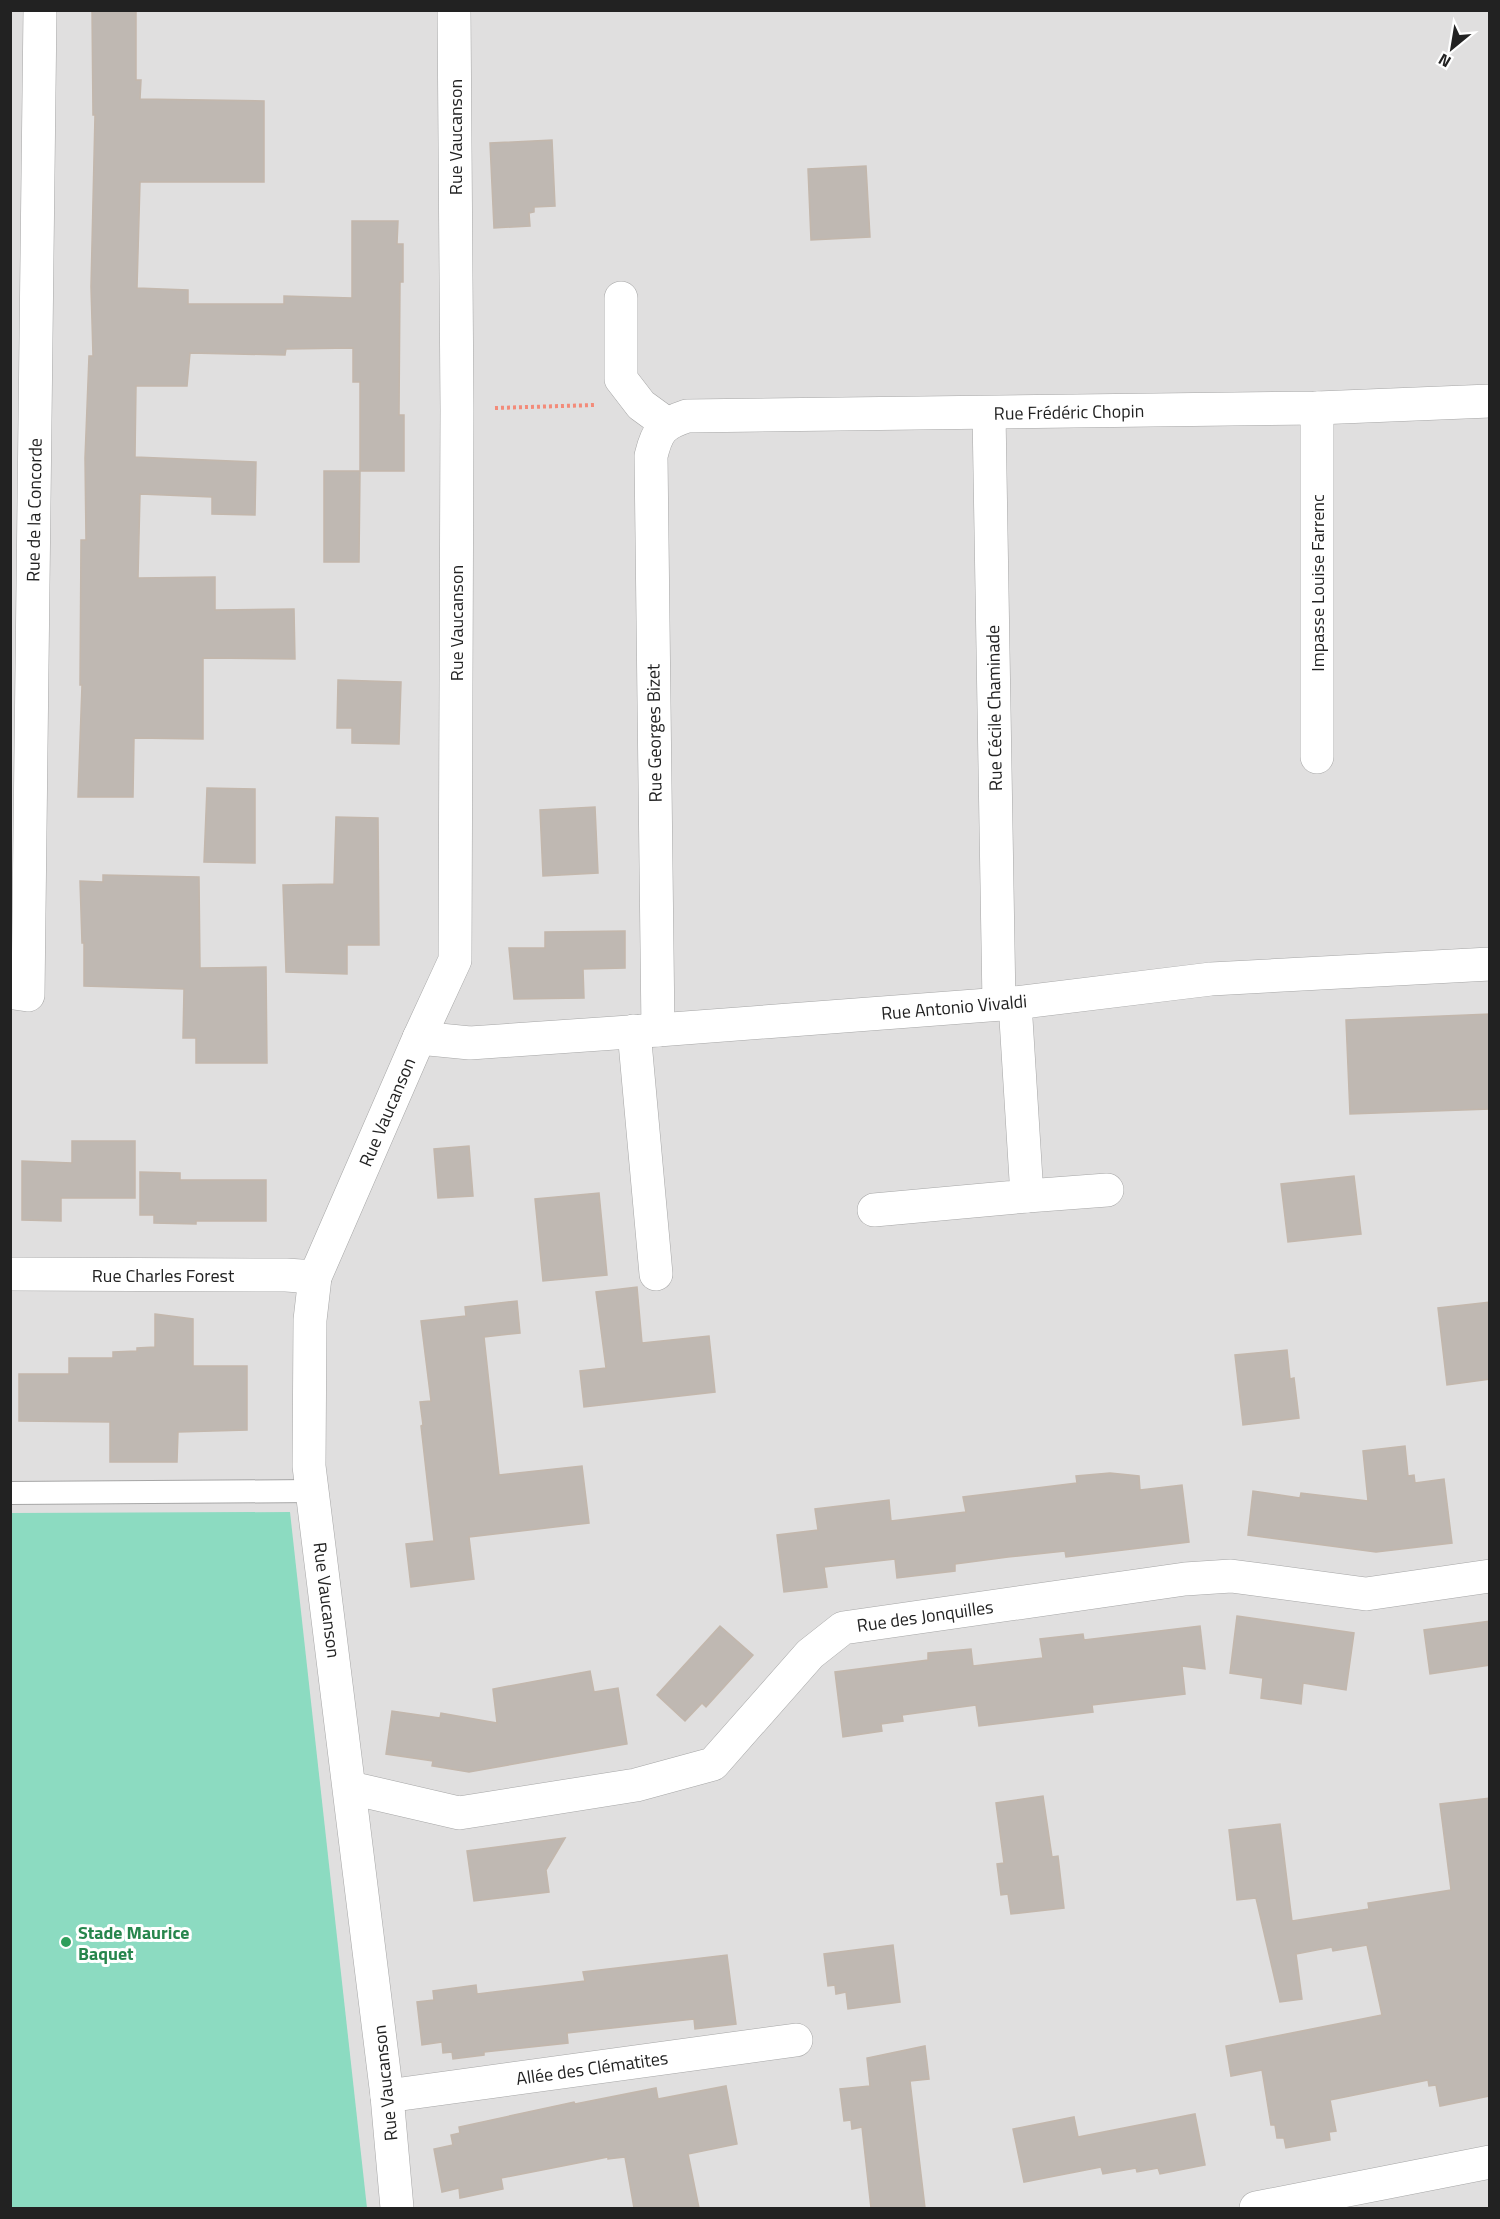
<svg xmlns="http://www.w3.org/2000/svg" width="1500" height="2219" viewBox="0 0 1500 2219" font-family="'Titillium Web',sans-serif">
	<rect width="100%" height="100%" fill="#f1efe9"/>
	<rect fill="#e0dfdf" x="11" y="11" width="1478" height="2197"/>
	<path fill="#8cdbc1" d="M 290,1512 L 367,2208 L 11,2208 L 11,1513 Z"/>
	<g fill="#bfb8b2" stroke="#c3b7ac" stroke-width="1.5">
		<path d="M 92,10 L 136,10 L 136,80 L 141,80 L 140,99 L 264,101 L 264,182 L 140,182 L 137,288 L 188,290 L 188,304 L 284,304 L 284,296 L 352,298 L 352,221 L 398,221 L 397,244 L 403,244 L 403,282 L 400,282 L 399,415 L 404,415 L 404,471 L 360,471 L 360,382 L 353,382 L 353,348 L 286,349 L 285,355 L 190,353 L 187,386 L 136,386 L 135,457 L 256,462 L 255,515 L 212,514 L 212,497 L 140,494 L 138,578 L 215,577 L 215,610 L 294,609 L 295,659 L 203,658 L 203,739 L 134,738 L 133,797 L 78,797 L 82,685 L 80,685 L 81,540 L 86,540 L 85,458 L 89,356 L 93,356 L 91,287 L 95,115 L 93,115 Z"/>
		<path d="M 552,140 L 555,206 L 534,207 L 534,212 L 529,213 L 530,226 L 494,228 L 490,143 Z"/>
		<path d="M 866,166 L 870,237 L 811,240 L 808,169 Z"/>
		<path d="M 324,471 L 360,471 L 359,562 L 324,562 Z"/>
		<path d="M 338,680 L 401,682 L 399,744 L 352,743 L 352,728 L 337,728 Z"/>
		<path d="M 207,788 L 255,789 L 255,863 L 204,862 Z"/>
		<path d="M 595,807 L 598,873 L 543,876 L 540,810 Z"/>
		<path d="M 336,817 L 378,818 L 379,945 L 347,945 L 347,974 L 286,972 L 283,885 L 334,884 Z"/>
		<path d="M 103,875 L 199,877 L 200,968 L 266,967 L 267,1063 L 196,1063 L 196,1038 L 183,1038 L 184,989 L 84,986 L 84,943 L 82,943 L 80,881 L 103,882 Z"/>
		<path d="M 625,931 L 625,968 L 583,969 L 584,998 L 514,999 L 509,948 L 545,948 L 545,932 Z"/>
		<path d="M 1490,1014 L 1490,1109 L 1350,1114 L 1346,1020 Z"/>
		<path d="M 72,1141 L 135,1141 L 135,1198 L 61,1198 L 61,1221 L 22,1220 L 22,1161 L 72,1163 Z"/>
		<path d="M 469,1146 L 473,1196 L 438,1198 L 434,1149 Z"/>
		<path d="M 140,1172 L 180,1173 L 180,1180 L 266,1180 L 266,1221 L 196,1221 L 196,1224 L 154,1223 L 154,1215 L 140,1215 Z"/>
		<path d="M 1354,1176 L 1361,1234 L 1288,1242 L 1281,1184 Z"/>
		<path d="M 599,1193 L 607,1275 L 543,1281 L 535,1199 Z"/>
		<path d="M 637,1287 L 642,1343 L 709,1336 L 715,1392 L 584,1407 L 580,1371 L 606,1368 L 596,1292 Z"/>
		<path d="M 517,1301 L 520,1333 L 484,1337 L 499,1475 L 582,1466 L 589,1523 L 469,1537 L 474,1579 L 411,1587 L 406,1544 L 434,1541 L 421,1426 L 423,1425 L 420,1402 L 431,1401 L 421,1321 L 466,1316 L 465,1307 Z"/>
		<path d="M 1490,1302 L 1490,1379 L 1447,1385 L 1438,1308 Z"/>
		<path d="M 155,1314 L 193,1319 L 193,1366 L 247,1366 L 247,1430 L 178,1432 L 177,1462 L 110,1462 L 110,1422 L 19,1421 L 19,1374 L 69,1374 L 69,1358 L 113,1358 L 113,1352 L 137,1351 L 137,1348 L 155,1347 Z"/>
		<path d="M 1287,1350 L 1290,1379 L 1294,1378 L 1299,1418 L 1243,1425 L 1235,1355 Z"/>
		<path d="M 1405,1446 L 1408,1476 L 1414,1475 L 1415,1483 L 1444,1479 L 1452,1543 L 1376,1552 L 1248,1535 L 1253,1491 L 1300,1498 L 1301,1493 L 1368,1501 L 1363,1451 Z"/>
		<path d="M 1110,1473 L 1139,1476 L 1140,1490 L 1182,1485 L 1189,1542 L 1066,1557 L 1065,1551 L 1008,1557 L 955,1564 L 955,1571 L 897,1578 L 895,1559 L 824,1567 L 827,1587 L 784,1592 L 777,1535 L 818,1530 L 815,1509 L 889,1500 L 891,1521 L 966,1512 L 963,1497 L 1077,1483 L 1076,1476 Z"/>
		<path d="M 1237,1616 L 1354,1633 L 1346,1690 L 1303,1683 L 1301,1704 L 1261,1698 L 1263,1678 L 1230,1673 Z"/>
		<path d="M 1490,1621 L 1490,1665 L 1430,1674 L 1424,1630 Z"/>
		<path d="M 720,1626 L 753,1655 L 706,1707 L 702,1703 L 685,1721 L 657,1695 Z"/>
		<path d="M 1200,1626 L 1205,1669 L 1182,1666 L 1185,1694 L 1092,1705 L 1093,1712 L 979,1726 L 976,1705 L 902,1715 L 903,1721 L 881,1724 L 882,1731 L 843,1737 L 835,1672 L 928,1660 L 928,1653 L 971,1649 L 973,1666 L 1043,1658 L 1040,1639 L 1083,1634 L 1084,1640 Z"/>
		<path d="M 590,1671 L 594,1692 L 618,1688 L 627,1744 L 469,1772 L 432,1766 L 433,1761 L 386,1754 L 392,1711 L 440,1718 L 441,1713 L 497,1723 L 493,1689 Z"/>
		<path d="M 1043,1796 L 1052,1857 L 1058,1856 L 1064,1908 L 1011,1914 L 1008,1894 L 1001,1895 L 997,1864 L 1004,1863 L 996,1803 Z"/>
		<path d="M 1490,1798 L 1490,2096 L 1440,2106 L 1436,2085 L 1429,2086 L 1428,2080 L 1330,2100 L 1336,2131 L 1329,2132 L 1330,2140 L 1286,2148 L 1284,2138 L 1277,2138 L 1275,2125 L 1271,2125 L 1262,2070 L 1231,2076 L 1226,2046 L 1382,2015 L 1367,1945 L 1333,1951 L 1332,1947 L 1296,1954 L 1302,1999 L 1280,2002 L 1256,1898 L 1237,1900 L 1229,1830 L 1280,1824 L 1292,1921 L 1369,1909 L 1368,1903 L 1451,1890 L 1440,1804 Z"/>
		<path d="M 565,1838 L 546,1870 L 549,1892 L 474,1901 L 467,1851 Z"/>
		<path d="M 893,1945 L 900,2002 L 848,2009 L 846,1992 L 836,1994 L 835,1985 L 828,1986 L 824,1954 Z"/>
		<path d="M 727,1955 L 736,2024 L 695,2029 L 694,2019 L 567,2033 L 568,2043 L 484,2052 L 484,2055 L 453,2059 L 452,2052 L 443,2053 L 442,2042 L 422,2045 L 417,2002 L 434,2000 L 433,1991 L 476,1985 L 477,1994 L 585,1981 L 583,1972 Z"/>
		<path d="M 925,2046 L 929,2079 L 910,2081 L 925,2208 L 871,2208 L 862,2127 L 852,2129 L 851,2120 L 844,2121 L 840,2089 L 870,2086 L 867,2058 Z"/>
		<path d="M 726,2086 L 737,2144 L 688,2154 L 699,2208 L 634,2208 L 625,2157 L 608,2159 L 608,2157 L 501,2178 L 503,2189 L 460,2198 L 459,2188 L 442,2192 L 434,2149 L 453,2145 L 451,2135 L 460,2133 L 459,2127 L 574,2102 L 575,2104 L 656,2088 L 658,2099 Z"/>
		<path d="M 1195,2114 L 1205,2165 L 1160,2174 L 1158,2168 L 1137,2172 L 1136,2168 L 1103,2174 L 1101,2167 L 1024,2182 L 1013,2129 L 1074,2117 L 1078,2137 Z"/>
	</g>
	<g fill="none" stroke-linecap="round" stroke-linejoin="round">
		<defs>
			<path id="lane" d="M 10,1493 L 312,1491"/>
			<g id="street">
				<path d="M 621,298 L 621,379 L 641,405 L 667,424"/>
				<path d="M 1317,408 L 1317,757"/>
				<path d="M 989,413 L 999,1004"/>
				<path d="M 14,993 L 28,995 L 40,10"/>
				<path d="M 658,1030 L 651,456 C 657,431 662,424 687,416 L 1317,408 L 1490,401"/>
				<path d="M 634,1031 L 656,1274"/>
				<path d="M 419,1038 L 470,1043 L 658,1030 L 1015,1003 L 1211,979 L 1490,964"/>
				<path d="M 1027,1196 L 1107,1190"/>
				<path d="M 874,1210 L 1027,1196 L 1015,1003"/>
				<path d="M 10,1274 L 286,1275 L 315,1277"/>
				<path d="M 351,1788 L 459,1813 L 636,1785 L 713,1764 L 810,1654 L 843,1628 L 1185,1579 L 1231,1576 L 1366,1594 L 1490,1576"/>
				<path d="M 387,2096 L 796,2040"/>
				<path d="M 397,2208 L 387,2096 L 309,1466 L 310,1320 L 315,1277 L 419,1038 L 455,960 L 457,409 L 454,10"/>
				<path d="M 1256,2208 L 1490,2162"/>
			</g>
		</defs>
		<use href="#lane" stroke="#a6a6a6" stroke-width="24"/>
		<use href="#street" stroke="#a6a6a6" stroke-width="34"/>
		<path stroke="#f38b79" stroke-width="4" stroke-dasharray="3 3" stroke-linecap="butt" d="M 495,408 L 595,405"/>
		<use href="#lane" stroke="#fff" stroke-width="22"/>
		<use href="#street" stroke="#fff" stroke-width="33"/>
	</g>
	<circle fill="#2e9e5b" stroke="#fff" stroke-width="2" cx="66" cy="1942" r="6"/>
	<g text-anchor="middle" dominant-baseline="central" stroke-width="6" stroke-linejoin="round" paint-order="stroke">
		<g font-size="18" fill="#222" stroke="#fff">
			<text transform="translate(455 137) rotate(-90)">Rue Vaucanson</text>
			<text transform="translate(1069 412) rotate(-1)">Rue Frédéric Chopin</text>
			<text transform="translate(34 510) rotate(-89)">Rue de la Concorde</text>
			<text transform="translate(1317 583) rotate(-90)">Impasse Louise Farrenc</text>
			<text transform="translate(456 623) rotate(-90)">Rue Vaucanson</text>
			<text transform="translate(994 708) rotate(-91)">Rue Cécile Chaminade</text>
			<text transform="translate(654 733) rotate(-91)">Rue Georges Bizet</text>
			<text transform="translate(954 1007) rotate(-5)">Rue Antonio Vivaldi</text>
			<text transform="translate(387 1112) rotate(-67)">Rue Vaucanson</text>
			<text x="163" y="1275">Rue Charles Forest</text>
			<text transform="translate(327 1600) rotate(83)">Rue Vaucanson</text>
			<text transform="translate(925 1616) rotate(-8)">Rue des Jonquilles</text>
			<text transform="translate(592 2068) rotate(-8)">Allée des Clématites</text>
			<text transform="translate(385 2083) rotate(-96)">Rue Vaucanson</text>
		</g>
		<g font-size="18" font-weight="bold" fill="#27864d" stroke="#fff" text-anchor="start">
			<text x="78" y="1932">Stade Maurice<tspan x="78" dy="21">Baquet</tspan></text>
		</g>
	</g>
	<rect width="1500" height="2219" fill="none" stroke="#222222" stroke-width="24"/>
	<g transform="translate(1452 48) rotate(210)" stroke="#ffffff" stroke-width="4.5" paint-order="stroke">
	<path d="M0-4.5L10 22L0 15L-10 22Z" fill="#222222"/>
	<text y="-9" font-size="16" font-weight="bold" text-anchor="middle" fill="#222222">N</text>
	</g>
</svg>
